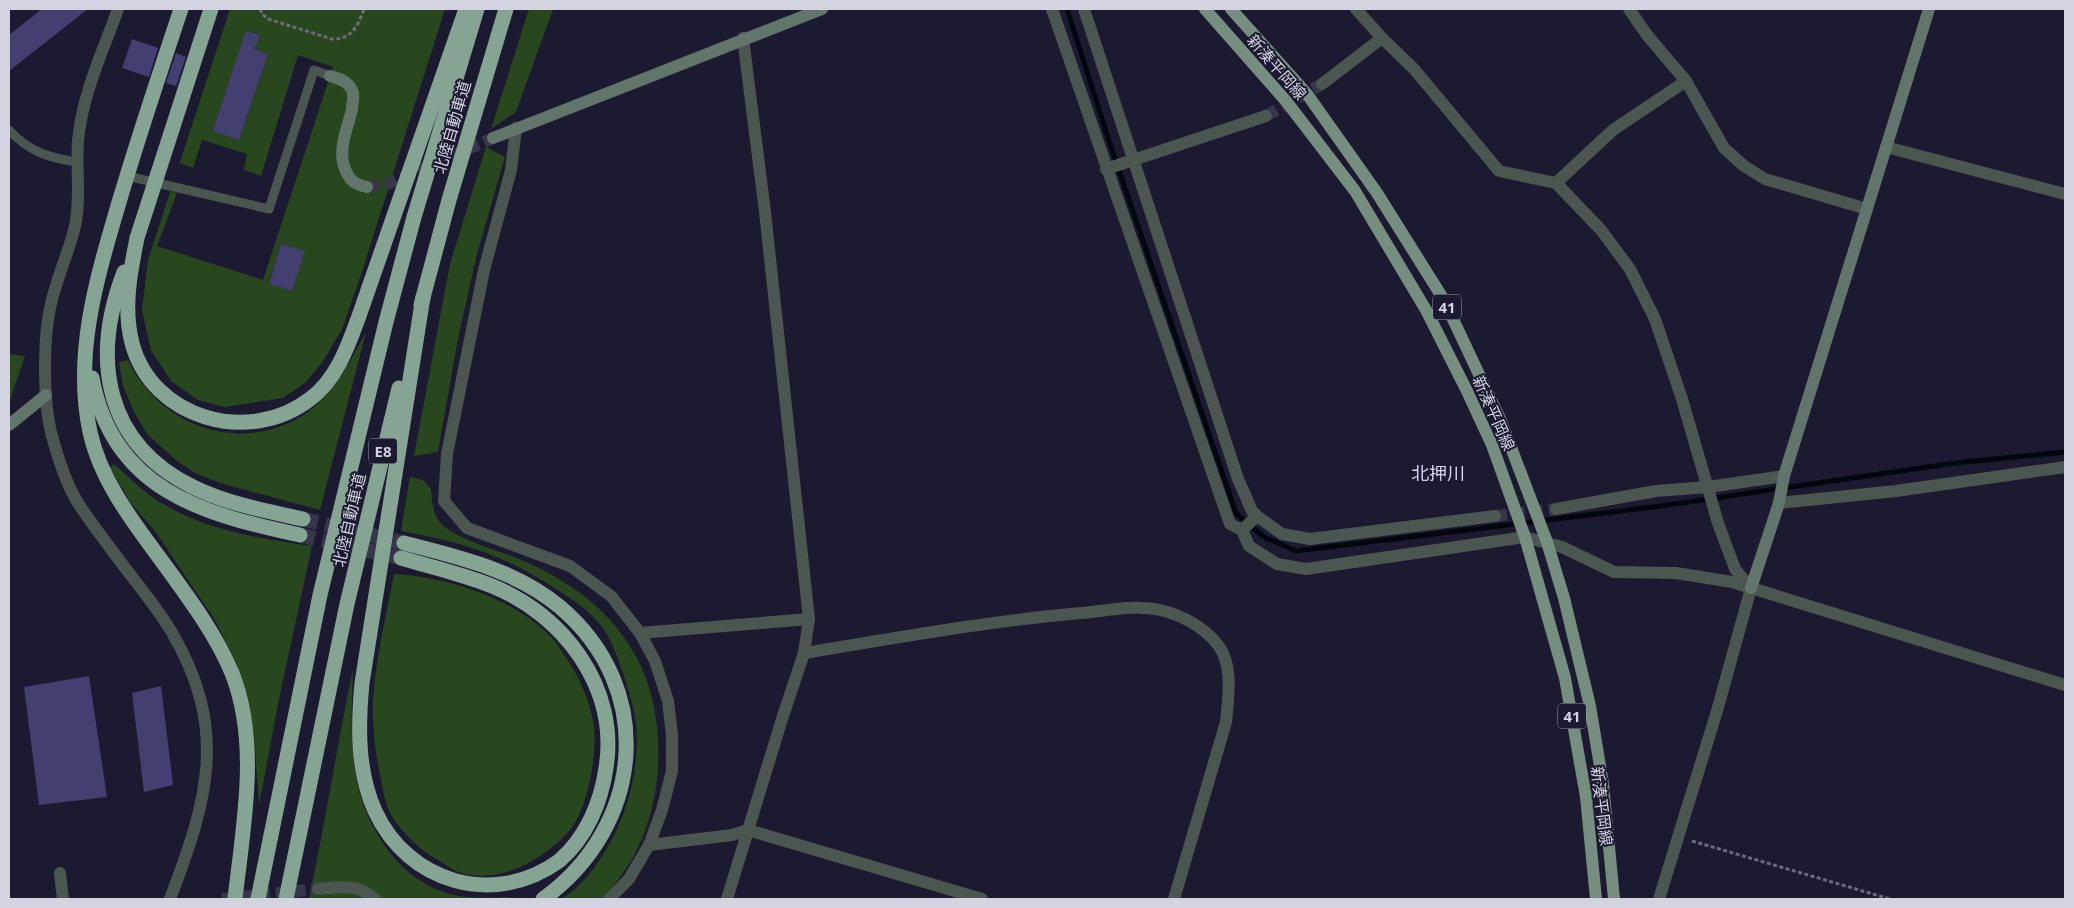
<svg xmlns="http://www.w3.org/2000/svg" width="2074" height="908" viewBox="0 0 2074 908" font-family="'Noto Sans','Noto Sans JP',sans-serif">
	<rect width="100%" height="100%" fill="#1c1a30"/>
	<g fill="#29471f" fill-rule="evenodd">
		<path d="M 230,9 L 445,9 L 360,278 L 342,329 L 324,360 L 306,382 L 283,398 L 225,407 L 198,400 L 171,381 L 151,350 L 142,310 L 148,260 ZM 246,31 L 260,35 L 255,49 L 268,54 L 239,140 ZM 298,55 L 333,67 L 263,280 L 157,246 L 177,193 L 170,191 L 180,163 L 193,168 L 202,140 L 247,154 L 244,170 L 261,176 ZM 281,244 L 304,251 L 292,291 L 269,283 Z"/>
		<path d="M 529,9 L 553,9 L 516,112 L 491,129 Z"/>
		<path d="M 486,147 L 505,157 L 477,254 L 458,338 L 438,452 L 414,456 L 450,264 Z"/>
		<path d="M 366,332 L 320,510 L 220,483 L 195,473 L 177,461 L 148,435 L 135,414 L 123,386 L 119,362 L 128,360 C 132,368 136,376 142,383 C 180,434 251,450 305,414 C 334,395 350,361 366,332 Z"/>
		<path d="M 9,354 L 25,356 L 9,403 Z"/>
		<path d="M 114,464 C 130,478 146,495 165,505 C 209,531 263,539 312,546 L 279,699 L 259,805 L 254,733 L 237,664 L 215,620 L 155,531 L 131,503 L 110,468 Z"/>
		<path d="M 410,477 L 423,480 L 431,489 C 432,500 432,511 439,521 C 452,538 494,549 514,557 C 609,595 664,662 658,767 C 655,818 637,864 601,899 L 562,899 C 570,893 579,886 585,879 C 621,838 641,779 636,724 C 634,707 628,689 623,673 C 617,656 610,635 598,622 C 587,609 571,598 556,589 C 507,556 459,541 401,531 Z"/>
		<path d="M 394,574 C 446,577 511,597 549,635 C 555,640 559,648 564,655 C 578,673 592,705 594,728 C 597,757 588,807 570,830 C 561,841 547,852 535,859 C 513,873 484,881 458,872 C 451,869 443,863 436,859 C 421,851 397,828 389,811 C 384,799 382,784 379,770 C 375,749 372,726 373,703 C 375,660 386,617 394,574 Z"/>
		<path d="M 353,669 C 352,703 350,738 355,771 C 362,821 395,877 446,893 C 466,899 489,898 510,897 L 511,899 L 309,899 C 325,823 337,746 353,669 Z"/>
	</g>
	<g fill="none" stroke-linecap="round" stroke-linejoin="round">
		<path stroke="#00070e" stroke-width="5" d="M 1067,9 L 1110,144 L 1236,513 L 1264,537 L 1296,551 L 1661,506 L 1955,463 L 2065,452"/>
	</g>
	<g fill="#443f71">
		<path d="M 42,9 L 88,9 L 9,71 L 9,35 Z"/>
		<path d="M 246,31 L 260,35 L 255,49 L 268,54 L 239,140 L 213,131 Z"/>
		<path d="M 132,39 L 158,48 L 149,77 L 122,68 Z"/>
		<path d="M 176,53 L 186,57 L 176,86 L 166,83 Z"/>
		<path d="M 281,244 L 305,251 L 292,291 L 269,284 Z"/>
		<path d="M 89,676 L 107,797 L 39,805 L 24,687 Z"/>
		<path d="M 161,686 L 173,785 L 144,792 L 132,693 Z"/>
	</g>
	<g fill="none" stroke-linecap="round" stroke-linejoin="round">
		<g stroke="#37364b" stroke-width="12" stroke-dasharray="12 6" stroke-linecap="butt">
			<path d="M 1266,116 L 1322,84"/>
			<path d="M 1495,516 L 1556,509"/>
			<path d="M 222,899 L 318,889"/>
		</g>
		<path stroke="#37364b" stroke-width="12" stroke-dasharray="12 6" stroke-linecap="butt" d="M 367,187 L 390,183 L 493,138"/>
		<g stroke="#37364b" stroke-width="15" stroke-dasharray="15 8" stroke-linecap="butt">
			<path d="M 303,519 L 404,543"/>
			<path d="M 300,535 L 401,558"/>
		</g>
		<g stroke="#6c6b7e" stroke-width="3" stroke-dasharray="4 2.5" stroke-linecap="butt">
			<path d="M 260,9 L 262,14 L 268,19 L 332,39 C 352,40 358,25 364,9"/>
			<path d="M 1692,841 L 1890,899"/>
		</g>
		<g stroke="#4a564f" stroke-width="9">
			<path d="M 9,130 C 29,152 50,158 77,162"/>
			<path d="M 127,176 L 269,209 L 314,70 L 330,76"/>
		</g>
		<g stroke="#4a564f" stroke-width="12">
			<path d="M 118,9 C 103,51 82,95 78,141 C 76,170 81,198 75,226 C 69,252 57,277 51,304 C 43,337 43,399 51,432 C 57,455 65,482 78,503 C 91,523 106,542 120,561 C 137,584 156,606 171,631 C 229,729 208,799 170,899"/>
			<path d="M 1052,9 L 1230,524 L 1242,530 L 1249,546 L 1277,564 L 1306,569 L 1525,537 L 1562,547 L 1614,572 L 1676,573 L 1732,582 L 2065,685"/>
			<path d="M 1084,9 L 1238,479 L 1252,511 L 1257,516 L 1242,530"/>
			<path d="M 1356,9 L 1382,38 L 1414,69 L 1499,171 L 1556,183 L 1601,230 L 1630,269 L 1655,319 L 1682,399 L 1718,523 L 1735,569 L 1751,588"/>
			<path d="M 1629,9 L 1647,35 L 1686,81 L 1724,148 L 1744,166 L 1765,179 L 1867,209"/>
			<path d="M 1322,84 L 1382,38"/>
			<path d="M 516,128 L 511,170 L 484,270 L 447,454 L 444,501 L 467,528 L 570,566 L 611,596 L 640,633 L 655,661 L 668,701 L 672,735 L 672,771 L 662,810 L 649,845 L 629,879 L 609,899"/>
			<path d="M 1886,147 L 2065,194"/>
			<path d="M 1106,169 L 1266,116"/>
			<path d="M 1556,183 L 1613,130 L 1686,81"/>
			<path d="M 1779,503 L 1896,491 L 2065,467"/>
			<path d="M 1556,509 L 1656,491 L 1708,487 L 1784,476"/>
			<path d="M 1257,516 L 1282,534 L 1310,539 L 1495,516"/>
			<path d="M 640,633 L 809,619"/>
			<path d="M 804,653 C 896,638 988,621 1081,613 C 1106,611 1136,604 1160,610 C 1182,615 1204,627 1218,645 C 1234,666 1228,698 1226,722 L 1174,899"/>
			<path d="M 649,845 L 732,835 L 748,830 L 982,899"/>
			<path d="M 60,873 L 63,899"/>
			<path d="M 318,889 C 340,887 357,883 375,899"/>
			<path d="M 727,899 L 782,719 L 804,653 L 809,619 L 765,212 L 743,38"/>
			<path d="M 1659,899 L 1717,711 L 1751,588"/>
		</g>
		<g stroke="#62756b" stroke-width="12">
			<path d="M 330,76 C 341,79 350,82 353,93 C 354,98 352,104 352,109 C 348,128 337,149 345,169 C 350,181 354,184 367,187"/>
			<path d="M 493,138 L 822,9"/>
			<path d="M 9,425 L 46,395"/>
			<path d="M 1751,588 L 1779,503 L 1784,476 L 1929,9"/>
		</g>
		<g stroke="#758e80" stroke-width="12">
			<path d="M 1205,9 L 1286,101 L 1355,191 L 1426,310 L 1466,389 L 1492,445 L 1525,537 L 1565,678 L 1586,797 L 1596,899"/>
			<path d="M 1231,9 L 1307,94 L 1377,193 L 1444,300 L 1501,421 L 1547,542 L 1564,598 L 1590,706 L 1603,784 L 1614,899"/>
		</g>
		<g stroke="#86a494" stroke-width="15">
			<path d="M 181,9 C 160,72 139,135 120,199 C 98,274 73,353 90,432 C 101,483 137,527 167,568 C 191,601 216,635 232,673 C 260,744 243,826 235,899"/>
			<path d="M 211,9 L 137,238 C 130,273 123,308 132,343 C 152,419 249,446 310,399 C 337,379 348,346 359,316 L 466,9"/>
			<path d="M 124,272 C 91,359 104,443 193,487 C 228,504 266,511 303,519"/>
			<path d="M 421,305 L 449,200 L 506,9"/>
			<path d="M 92,378 C 113,490 202,514 300,535"/>
			<path d="M 404,543 C 459,557 516,570 560,607 C 658,690 643,827 543,899"/>
			<path d="M 401,558 C 431,567 462,574 492,586 C 564,615 619,688 606,768 C 601,803 586,838 559,861 C 494,908 408,883 375,811 C 357,771 358,726 362,683 L 423,297"/>
			<path d="M 258,899 L 320,595 L 386,322 L 414,217 L 477,9"/>
			<path d="M 286,899 L 347,604 L 399,388"/>
		</g>
	</g>
	<g text-anchor="middle" dominant-baseline="central" stroke-width="4" stroke-linejoin="round" paint-order="stroke">
		<g fill="#1c1a30" stroke="#9c9cad" stroke-width="1">
			<rect x="1433" y="294.5" width="28" height="25" rx="4"/>
			<rect x="369" y="438.5" width="28" height="25" rx="4"/>
			<rect x="1558" y="703.5" width="28" height="25" rx="4"/>
		</g>
		<g font-size="15" font-weight="bold" fill="#d3d3e2">
			<text x="1447" y="307">41</text>
			<text x="383" y="451">E8</text>
			<text x="1572" y="716">41</text>
		</g>
		<g font-size="16" fill="#d3d3e2" stroke="#1c1a30">
			<text transform="translate(1277 67) rotate(49)">新湊平岡線</text>
			<text transform="translate(452 127) rotate(-74)">北陸自動車道</text>
			<text transform="translate(1494 413) rotate(66)">新湊平岡線</text>
			<text transform="translate(349 520) rotate(-77)">北陸自動車道</text>
			<text transform="translate(1602 806) rotate(83)">新湊平岡線</text>
		</g>
		<g font-size="18" fill="#d5d5f3" stroke="#1c1a30">
			<text x="1438" y="473">北押川</text>
		</g>
	</g>
	<rect width="2074" height="908" fill="none" stroke="#d3d3e2" stroke-width="20"/>
</svg>
